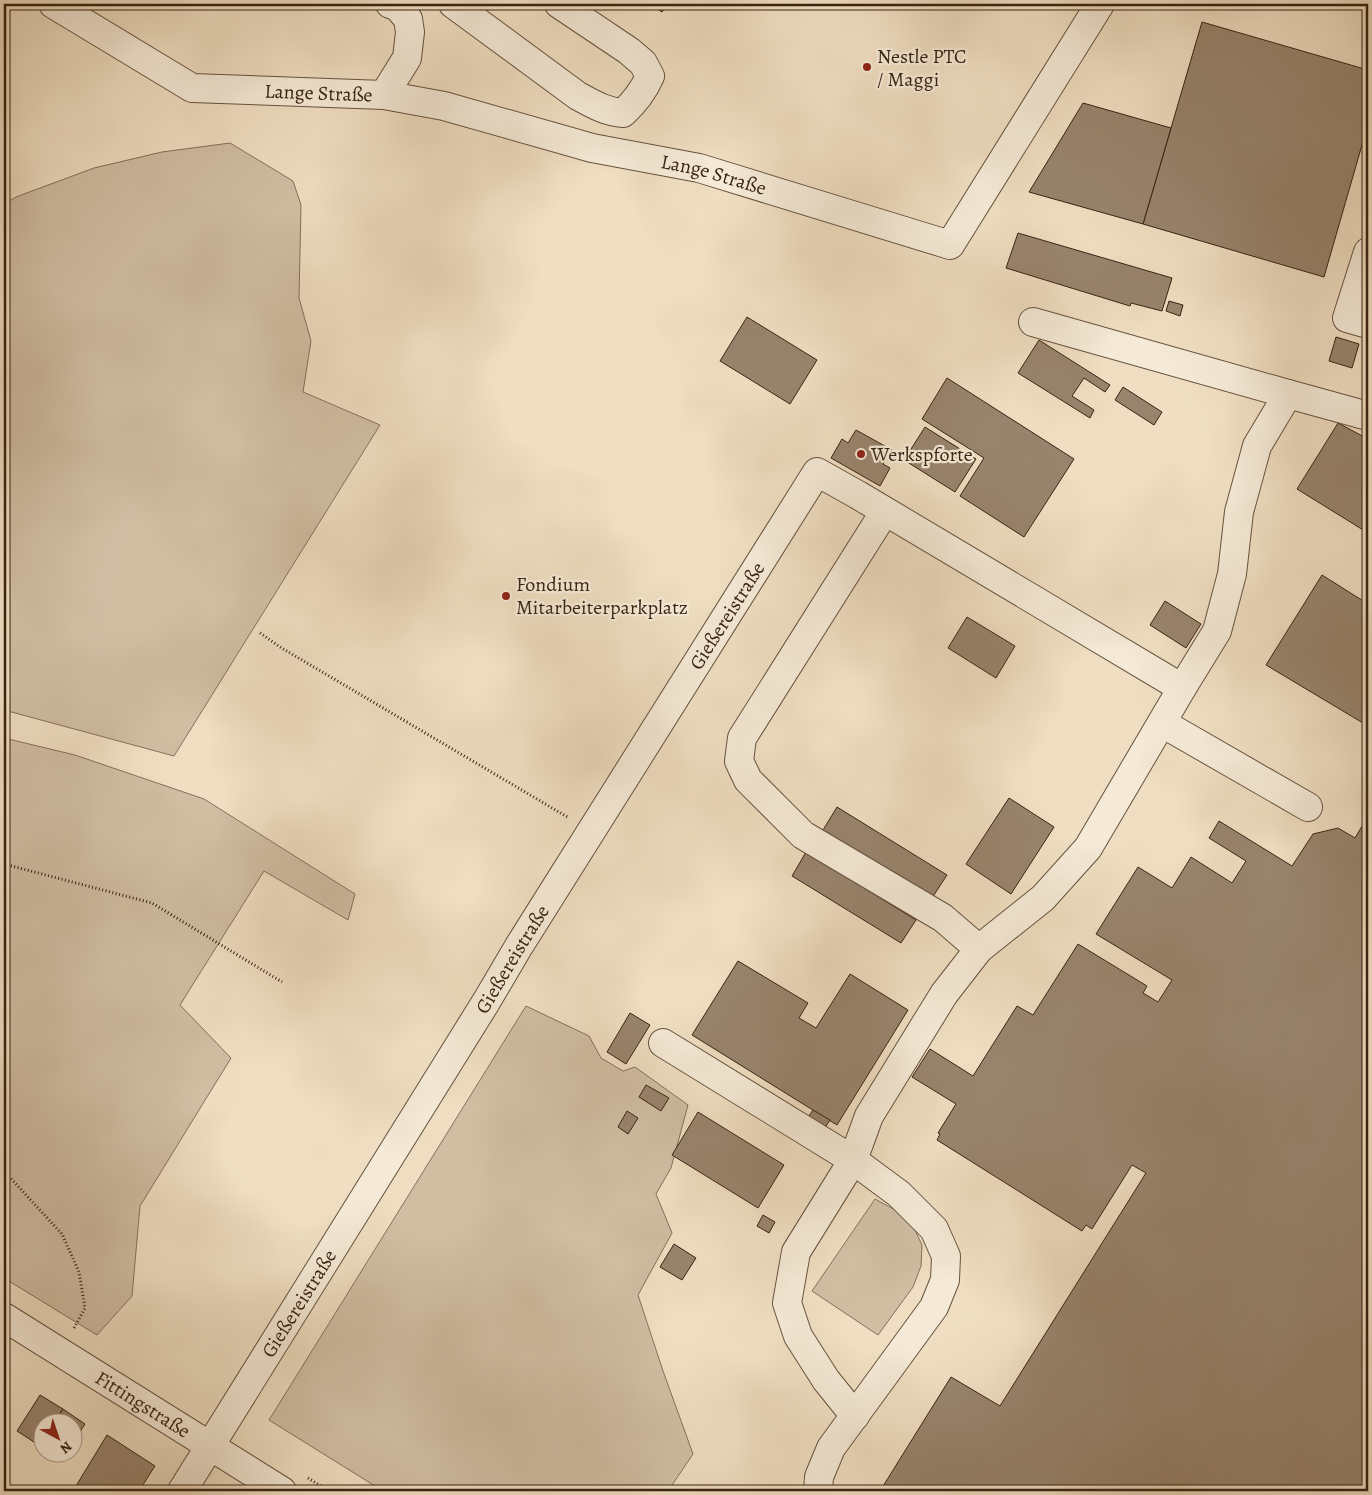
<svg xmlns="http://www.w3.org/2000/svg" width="1372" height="1495" viewBox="0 0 1372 1495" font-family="Alegreya,serif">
	<rect width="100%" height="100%" fill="#efdec1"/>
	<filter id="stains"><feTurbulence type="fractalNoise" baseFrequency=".004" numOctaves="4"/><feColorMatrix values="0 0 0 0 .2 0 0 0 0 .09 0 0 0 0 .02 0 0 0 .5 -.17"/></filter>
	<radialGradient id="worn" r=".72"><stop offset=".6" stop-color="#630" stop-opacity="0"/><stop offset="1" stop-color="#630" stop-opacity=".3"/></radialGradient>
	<g fill="#d0bea3" stroke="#84705b">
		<path d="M 230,143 L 293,181 L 301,205 L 299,298 L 311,341 L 303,392 L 380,425 L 174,756 L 4,710 L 4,204 L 16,197 L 94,168 L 162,152 Z"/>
		<path d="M 4,738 L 75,755 L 204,799 L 355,894 L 348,920 L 264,871 L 180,1005 L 231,1058 L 140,1206 L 132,1296 L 97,1335 L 4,1278 Z"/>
		<path d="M 526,1006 L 589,1036 L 601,1058 L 623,1071 L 635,1067 L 688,1105 L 671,1168 L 656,1194 L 672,1233 L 638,1295 L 663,1371 L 693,1454 L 668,1491 L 383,1491 L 269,1420 Z"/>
		<path d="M 875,1199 L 897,1211 L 915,1230 L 922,1245 L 921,1266 L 913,1287 L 878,1335 L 812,1291 Z"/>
	</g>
	<g fill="#98846d" stroke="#392313">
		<path d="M 650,4 L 668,4 L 662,12 Z"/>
		<path d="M 1202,22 L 1368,70 L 1368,124 L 1324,277 L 1143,224 Z"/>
		<path d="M 1083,103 L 1171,128 L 1143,224 L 1029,192 Z"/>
		<path d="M 1018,233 L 1172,278 L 1162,311 L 1131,303 L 1130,306 L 1006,268 Z"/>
		<path d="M 1169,301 L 1183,305 L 1180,316 L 1166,311 Z"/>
		<path d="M 747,317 L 817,360 L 790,404 L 720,361 Z"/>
		<path d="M 1336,337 L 1359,344 L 1352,368 L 1329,361 Z"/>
		<path d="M 1039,340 L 1110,385 L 1105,392 L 1084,378 L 1072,396 L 1094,410 L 1090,418 L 1018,373 Z"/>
		<path d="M 947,378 L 1074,459 L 1024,537 L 960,496 L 984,458 L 922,419 Z"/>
		<path d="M 1123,387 L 1162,412 L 1154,425 L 1115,400 Z"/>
		<path d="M 1338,423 L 1368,439 L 1368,533 L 1297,489 Z"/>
		<path d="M 925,427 L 976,459 L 955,492 L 904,460 Z"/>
		<path d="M 856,430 L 892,450 L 883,464 L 890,468 L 880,486 L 831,458 L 842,439 L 848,443 Z"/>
		<path d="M 1322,575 L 1368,604 L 1368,726 L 1266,665 Z"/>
		<path d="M 1165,601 L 1201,624 L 1186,648 L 1150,625 Z"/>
		<path d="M 967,617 L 1015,646 L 996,678 L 948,648 Z"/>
		<path d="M 1009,798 L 1054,827 L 1011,894 L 966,864 Z"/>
		<path d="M 837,807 L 947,875 L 932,898 L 823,830 Z"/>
		<path d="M 1368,816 L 1368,1491 L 880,1491 L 951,1377 L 1000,1406 L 1146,1173 L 1132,1165 L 1092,1229 L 1086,1225 L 1082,1231 L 937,1140 L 940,1134 L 938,1133 L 956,1104 L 912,1077 L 930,1049 L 973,1076 L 1017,1006 L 1033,1015 L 1078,944 L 1147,986 L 1143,993 L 1158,1002 L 1172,980 L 1096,934 L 1138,867 L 1172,888 L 1191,857 L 1232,883 L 1246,861 L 1209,838 L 1219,821 L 1292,866 L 1313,834 L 1338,828 L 1355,838 Z"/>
		<path d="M 806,852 L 916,920 L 901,943 L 792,876 Z"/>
		<path d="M 738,961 L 808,1003 L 799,1018 L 816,1028 L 850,974 L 908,1010 L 837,1125 L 692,1035 Z"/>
		<path d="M 630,1013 L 650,1025 L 626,1064 L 607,1052 Z"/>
		<path d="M 646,1085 L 669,1098 L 661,1111 L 639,1097 Z"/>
		<path d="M 813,1110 L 830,1120 L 824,1129 L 807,1119 Z"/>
		<path d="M 627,1111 L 638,1118 L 628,1134 L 618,1127 Z"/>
		<path d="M 698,1112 L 784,1165 L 758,1208 L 672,1155 Z"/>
		<path d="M 763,1215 L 775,1222 L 769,1233 L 757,1226 Z"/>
		<path d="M 674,1244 L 696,1258 L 682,1280 L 660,1267 Z"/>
		<path d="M 40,1395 L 63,1409 L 54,1422 L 42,1422 L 42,1441 L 40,1446 L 17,1431 Z"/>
		<path d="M 63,1409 L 85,1424 L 72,1444 L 72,1422 L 54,1422 Z"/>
		<path d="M 107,1435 L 155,1466 L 139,1491 L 85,1491 L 76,1486 Z"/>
		<path d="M 51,1452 L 67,1452 L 62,1460 Z"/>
	</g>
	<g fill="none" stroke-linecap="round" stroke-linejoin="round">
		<defs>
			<g id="minor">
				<path id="s1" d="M 53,4 L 192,88 L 384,95 L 444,106 L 592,148 L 699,168 L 950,245 L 1100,4"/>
				<path d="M 453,4 L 578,96 C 593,104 606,112 623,113 C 635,102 643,92 650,76 L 643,63 L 629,51 L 559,4"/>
				<path d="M 384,95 L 407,58 L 410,32 L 408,19 L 397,6 L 390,4"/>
				<path d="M 1368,252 L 1347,318 L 1368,324"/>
				<path d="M 1033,322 L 1288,394"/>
				<path d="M 1182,688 L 1217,631 L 1232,574 L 1239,512 L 1257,446 L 1288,394 L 1368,416"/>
				<path d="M 1162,723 L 1308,807"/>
				<path d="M 663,1043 L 853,1160 L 796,1252 L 787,1303 L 798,1336 L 826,1380 L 855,1416"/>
				<path id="s2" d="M 4,1317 L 282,1491"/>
				<path id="s3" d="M 182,1491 L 486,1002 L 519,946 L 817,472 L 858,495 L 1182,688 L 1088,848 L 1043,898 L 979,949 L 943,918 L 803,835 L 748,780 L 739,761 L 742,738 L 885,511"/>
				<path d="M 818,1491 L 819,1477 L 831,1448 L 934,1307 L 945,1280 L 946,1256 L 934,1229 L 899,1194 L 853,1160 L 869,1116 L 944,994 L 979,949"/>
			</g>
		</defs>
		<use href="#minor" stroke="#66523e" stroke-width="30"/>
		<g stroke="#392313" stroke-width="3" stroke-dasharray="1 2.5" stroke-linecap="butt">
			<path d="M 260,633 L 280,647 L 569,818"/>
			<path d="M 4,864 L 152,903 L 282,982"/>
			<path d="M 4,1171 L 62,1234 L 79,1272 L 85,1308 L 74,1328"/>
			<path d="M 308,1478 L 329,1491"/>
		</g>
		<use href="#minor" stroke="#f5ead7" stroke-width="28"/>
	</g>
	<g fill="#8f2418" stroke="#f5ead7" stroke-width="2">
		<circle cx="867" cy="67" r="5"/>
		<circle cx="861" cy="454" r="5"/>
		<circle cx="506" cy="596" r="5"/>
	</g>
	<g text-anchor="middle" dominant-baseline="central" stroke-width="4.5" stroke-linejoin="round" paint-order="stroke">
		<g font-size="20" fill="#392313" stroke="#f5ead7" text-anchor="start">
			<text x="877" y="56">Nestle PTC<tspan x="877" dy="23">/ Maggi</tspan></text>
			<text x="871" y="454">Werkspforte</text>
			<text x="516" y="584">Fondium<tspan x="516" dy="23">Mitarbeiterparkplatz</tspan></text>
		</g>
		<g font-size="20" fill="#392313" stroke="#f5ead7">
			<text stroke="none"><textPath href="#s1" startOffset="289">Lange Straße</textPath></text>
			<text stroke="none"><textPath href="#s1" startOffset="694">Lange Straße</textPath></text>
			<text stroke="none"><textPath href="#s3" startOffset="1031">Gießereistraße</textPath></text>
			<text stroke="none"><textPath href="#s3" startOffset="626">Gießereistraße</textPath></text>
			<text stroke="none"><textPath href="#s3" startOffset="221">Gießereistraße</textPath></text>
			<text stroke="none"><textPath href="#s2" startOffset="164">Fittingstraße</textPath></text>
		</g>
	</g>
	<rect width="1372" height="1495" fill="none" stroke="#efdec1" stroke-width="20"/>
	<rect x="5" y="5" width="1362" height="1485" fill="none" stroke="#392313" stroke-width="2.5"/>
	<rect x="10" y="10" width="1352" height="1475" fill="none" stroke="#392313"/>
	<g transform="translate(58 1438) rotate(140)"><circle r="24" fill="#f5ead7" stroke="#aa9a89"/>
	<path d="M0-4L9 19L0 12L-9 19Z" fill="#8f2418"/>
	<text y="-8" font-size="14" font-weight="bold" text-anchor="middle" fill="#392313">N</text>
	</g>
	<rect width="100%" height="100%" filter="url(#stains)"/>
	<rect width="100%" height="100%" fill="url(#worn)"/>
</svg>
